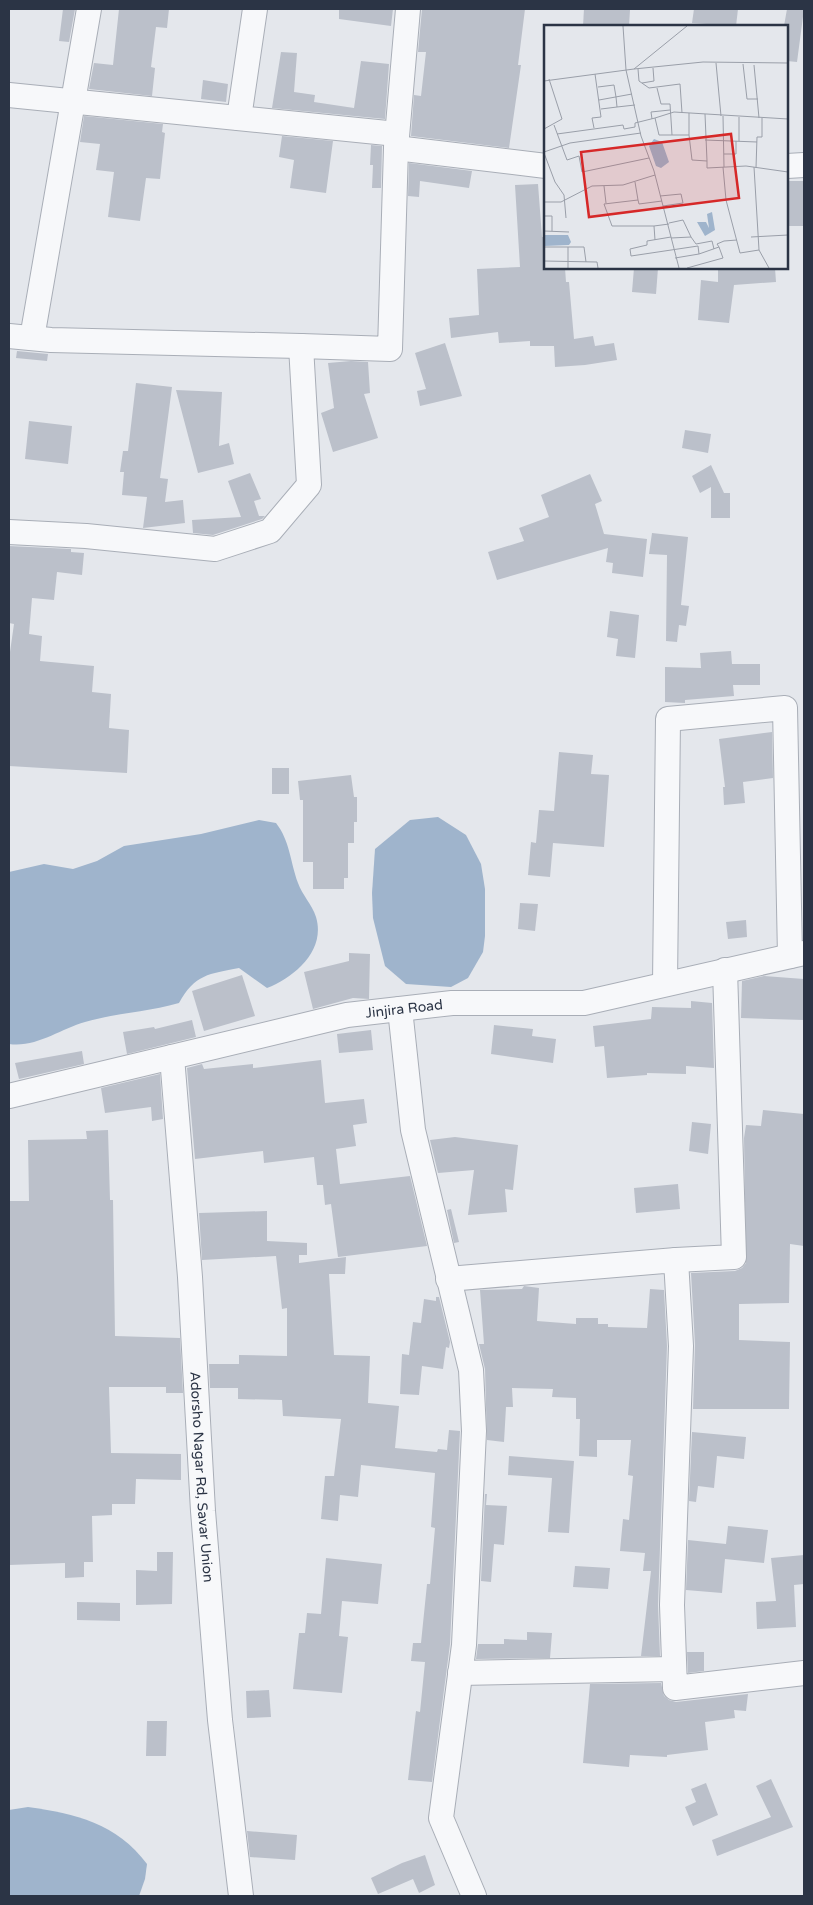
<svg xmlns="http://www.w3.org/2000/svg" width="813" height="1905" viewBox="0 0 813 1905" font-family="'Varela Round',sans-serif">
	<rect width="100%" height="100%" fill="#e4e7ec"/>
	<g fill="#9fb4cc">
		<path d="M 438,817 L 466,835 L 481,864 L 485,889 L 485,936 L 483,952 L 468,978 L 451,987 L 406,984 L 385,966 L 373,918 L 372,893 L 375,849 L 410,820 Z"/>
		<path d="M 259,820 L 276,823 C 290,841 290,861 298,883 C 302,895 312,904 316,917 C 326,950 295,977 267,988 L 239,968 C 209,974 195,974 179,1003 C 148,1012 116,1013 85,1022 C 60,1029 36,1048 9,1044 L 9,872 L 44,864 L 73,869 L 97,861 L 124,846 L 201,834 Z"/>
		<path d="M 28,1807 C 76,1814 116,1823 147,1864 L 145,1879 L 139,1896 L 9,1896 L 9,1810 Z"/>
	</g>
	<g fill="#bbc0ca">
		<path d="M 63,9 L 75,9 L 69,42 L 59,41 Z"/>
		<path d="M 119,9 L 169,9 L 167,28 L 156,27 L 151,67 L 155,68 L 152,96 L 89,89 L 94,63 L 113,65 Z"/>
		<path d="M 339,9 L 393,9 L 391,26 L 339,19 Z"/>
		<path d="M 422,9 L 525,9 L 518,65 L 521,65 L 509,148 L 411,136 L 414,95 L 421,96 L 426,52 L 418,52 Z"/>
		<path d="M 584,9 L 630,10 L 629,26 L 583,26 Z"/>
		<path d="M 694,9 L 738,9 L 736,26 L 692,23 Z"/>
		<path d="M 787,9 L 804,9 L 797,62 L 787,61 L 787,26 L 784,26 Z"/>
		<path d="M 281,52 L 297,53 L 294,92 L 315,95 L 314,102 L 354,108 L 361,61 L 389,64 L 385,119 L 272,108 Z"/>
		<path d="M 203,80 L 228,84 L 226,102 L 201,99 Z"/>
		<path d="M 84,116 L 163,124 L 162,132 L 165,133 L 160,179 L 146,178 L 140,221 L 108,217 L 114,172 L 96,170 L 100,144 L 80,142 Z"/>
		<path d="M 282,136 L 333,141 L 326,193 L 290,188 L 294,160 L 279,157 Z"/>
		<path d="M 371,145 L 382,146 L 381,188 L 372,188 L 373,165 L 370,165 Z"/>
		<path d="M 409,163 L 472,171 L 469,188 L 420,181 L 419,197 L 408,196 Z"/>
		<rect x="787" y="181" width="17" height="45"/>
		<path d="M 538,184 L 542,237 L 546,237 L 546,268 L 565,268 L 566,282 L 569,282 L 574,339 L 593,336 L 595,346 L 614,343 L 617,360 L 585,365 L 555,367 L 554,346 L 530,346 L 530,341 L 499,343 L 498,332 L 451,338 L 449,318 L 479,315 L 477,269 L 520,267 L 515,185 Z"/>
		<path d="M 634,268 L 658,268 L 656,294 L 632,292 Z"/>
		<path d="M 718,268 L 775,268 L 776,282 L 734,285 L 729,323 L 698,320 L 701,280 L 718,282 Z"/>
		<path d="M 445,343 L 462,396 L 420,406 L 417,391 L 426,389 L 415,353 Z"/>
		<path d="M 17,351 L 48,354 L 47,361 L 16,358 Z"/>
		<path d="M 351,361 L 368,362 L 370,393 L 364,394 L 378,438 L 333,452 L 321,413 L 334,408 L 328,363 Z"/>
		<path d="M 136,383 L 172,387 L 160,478 L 168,479 L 165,502 L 183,500 L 185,523 L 143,528 L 147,497 L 122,495 L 124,472 L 120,472 L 123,451 L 128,451 Z"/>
		<path d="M 176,390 L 222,392 L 219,446 L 229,443 L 234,464 L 198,473 Z"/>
		<path d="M 29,421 L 72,426 L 68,464 L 25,459 Z"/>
		<path d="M 685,430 L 711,434 L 708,453 L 682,448 Z"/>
		<path d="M 711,465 L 724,493 L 730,493 L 730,518 L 711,518 L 711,487 L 700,493 L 692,476 Z"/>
		<path d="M 250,473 L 261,499 L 254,501 L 259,516 L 265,516 L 262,519 L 213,535 L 193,533 L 192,520 L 241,517 L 228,481 Z"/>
		<path d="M 590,474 L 602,501 L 595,504 L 604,534 L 647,539 L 643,577 L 612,573 L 613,563 L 606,562 L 608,548 L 497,580 L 488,552 L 524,541 L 519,528 L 549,517 L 541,495 Z"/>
		<path d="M 652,533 L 688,537 L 681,605 L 689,606 L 686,626 L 679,625 L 677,642 L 666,641 L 667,555 L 649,554 Z"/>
		<path d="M 9,546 L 71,549 L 71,552 L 84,553 L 82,575 L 57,572 L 54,600 L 32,598 L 29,634 L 42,636 L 40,661 L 94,666 L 92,692 L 111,694 L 109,728 L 129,730 L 127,773 L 9,766 L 9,659 L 14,624 L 9,623 Z"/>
		<path d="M 610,611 L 639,615 L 635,658 L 616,656 L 618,639 L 607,637 Z"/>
		<path d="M 731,651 L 732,664 L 760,664 L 760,685 L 733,685 L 734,696 L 685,700 L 685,703 L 665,702 L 665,667 L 701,668 L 700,653 Z"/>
		<path d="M 772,732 L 773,778 L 743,782 L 745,803 L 724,805 L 723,787 L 725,787 L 719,739 Z"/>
		<path d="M 559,752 L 593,755 L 591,774 L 609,775 L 604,847 L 553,843 L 550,877 L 528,875 L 531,842 L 536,843 L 539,810 L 554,811 Z"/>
		<rect x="272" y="768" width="17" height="26"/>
		<path d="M 351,775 L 354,797 L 357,797 L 357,822 L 354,822 L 354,843 L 348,843 L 348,878 L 344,878 L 344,889 L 313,889 L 313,862 L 303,862 L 303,800 L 300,800 L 298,781 Z"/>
		<path d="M 520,903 L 538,904 L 535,931 L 518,929 Z"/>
		<path d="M 746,920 L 747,937 L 728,939 L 726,922 Z"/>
		<path d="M 349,953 L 370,954 L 369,999 L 353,998 L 313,1009 L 304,972 L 349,961 Z"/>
		<path d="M 242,975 L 255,1016 L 204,1031 L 192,991 Z"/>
		<path d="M 764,976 L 804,979 L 804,1020 L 741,1018 L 742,981 Z"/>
		<path d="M 691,1001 L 712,1003 L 714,1068 L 686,1066 L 686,1074 L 647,1073 L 647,1075 L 607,1078 L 604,1046 L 595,1047 L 593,1026 L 651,1019 L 652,1007 L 691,1008 Z"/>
		<path d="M 192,1020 L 196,1037 L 127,1054 L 123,1032 L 154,1027 L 155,1029 Z"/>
		<path d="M 494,1025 L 533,1029 L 532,1036 L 556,1039 L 553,1063 L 491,1054 Z"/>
		<path d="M 371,1030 L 373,1050 L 339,1053 L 337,1034 Z"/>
		<path d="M 82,1051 L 84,1064 L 19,1079 L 15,1063 Z"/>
		<path d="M 321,1060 L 325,1103 L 364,1099 L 367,1123 L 353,1125 L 356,1146 L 336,1149 L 340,1184 L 410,1176 L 427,1246 L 338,1257 L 331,1204 L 325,1205 L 323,1185 L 317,1185 L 314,1157 L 264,1163 L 263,1151 L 195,1159 L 187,1068 L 202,1064 L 204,1069 L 253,1064 L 253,1068 Z"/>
		<path d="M 160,1074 L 163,1119 L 152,1121 L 151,1107 L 105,1113 L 101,1088 Z"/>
		<path d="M 763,1110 L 804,1114 L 804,1246 L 790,1244 L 789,1303 L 739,1304 L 739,1340 L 790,1342 L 789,1409 L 693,1409 L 695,1345 L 691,1273 L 735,1271 L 742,1268 L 746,1263 L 744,1138 L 746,1125 L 761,1126 Z"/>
		<path d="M 692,1122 L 711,1124 L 708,1154 L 689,1151 Z"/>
		<path d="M 108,1130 L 110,1200 L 113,1200 L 115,1336 L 180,1338 L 183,1393 L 166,1393 L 166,1387 L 109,1387 L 111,1453 L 181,1454 L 181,1480 L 136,1479 L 135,1504 L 112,1504 L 112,1515 L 92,1516 L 93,1562 L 84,1562 L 84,1577 L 65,1578 L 65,1563 L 9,1565 L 9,1201 L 29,1201 L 28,1140 L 87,1139 L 86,1131 Z"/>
		<path d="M 455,1137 L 518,1145 L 513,1190 L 505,1189 L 507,1212 L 468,1215 L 474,1170 L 438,1173 L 430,1140 Z"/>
		<path d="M 678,1184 L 680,1209 L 636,1213 L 634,1188 Z"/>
		<path d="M 451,1209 L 459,1242 L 454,1243 L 447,1210 Z"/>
		<path d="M 267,1211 L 267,1241 L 307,1243 L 307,1255 L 299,1255 L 299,1263 L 346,1257 L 345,1274 L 329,1274 L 334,1355 L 370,1356 L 368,1403 L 399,1406 L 395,1448 L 437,1452 L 438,1449 L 447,1450 L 449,1430 L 460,1431 L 450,1644 L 432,1782 L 408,1780 L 416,1711 L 420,1712 L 425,1662 L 411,1661 L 413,1643 L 421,1643 L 427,1584 L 430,1584 L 435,1528 L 431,1527 L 435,1473 L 361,1465 L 358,1497 L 340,1495 L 338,1521 L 321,1519 L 325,1476 L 334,1476 L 341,1419 L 283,1416 L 282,1400 L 238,1399 L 238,1388 L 210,1388 L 209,1364 L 239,1364 L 239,1355 L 287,1356 L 287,1308 L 282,1309 L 276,1256 L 202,1260 L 199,1213 Z"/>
		<path d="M 524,1286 L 539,1288 L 537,1321 L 576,1324 L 576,1318 L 598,1318 L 598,1324 L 608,1324 L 608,1327 L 647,1328 L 650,1289 L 664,1290 L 667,1346 L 658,1605 L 660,1656 L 641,1656 L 651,1571 L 643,1571 L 645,1553 L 620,1551 L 623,1519 L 629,1520 L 633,1476 L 628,1475 L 631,1440 L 597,1440 L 597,1457 L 579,1456 L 580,1419 L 576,1419 L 576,1398 L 552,1397 L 553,1389 L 512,1388 L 513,1407 L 506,1407 L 504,1442 L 487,1440 L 485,1369 L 479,1344 L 484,1344 L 480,1290 L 522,1289 Z"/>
		<path d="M 436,1297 L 439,1297 L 450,1342 L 449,1348 L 446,1347 L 443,1369 L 422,1366 L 419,1395 L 400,1394 L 402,1354 L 409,1355 L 413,1322 L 421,1323 L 424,1299 L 436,1301 Z"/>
		<path d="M 692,1432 L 746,1437 L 744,1459 L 717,1456 L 714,1488 L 698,1486 L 696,1502 L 689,1501 Z"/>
		<path d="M 509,1456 L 574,1461 L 569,1533 L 548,1532 L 552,1478 L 508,1475 Z"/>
		<path d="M 485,1494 L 487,1494 L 486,1505 L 507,1506 L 504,1545 L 494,1544 L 491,1582 L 481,1581 Z"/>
		<path d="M 728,1526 L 768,1530 L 764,1563 L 725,1559 L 722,1593 L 686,1590 L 688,1540 L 726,1544 Z"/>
		<path d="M 157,1552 L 173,1552 L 172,1604 L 136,1605 L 136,1570 L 157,1571 Z"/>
		<path d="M 804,1555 L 804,1584 L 794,1585 L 796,1627 L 757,1629 L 756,1602 L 776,1601 L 771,1558 Z"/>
		<path d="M 326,1558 L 382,1564 L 378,1604 L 342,1601 L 339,1636 L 348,1637 L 342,1693 L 293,1689 L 299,1633 L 305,1633 L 307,1613 L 321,1614 Z"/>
		<path d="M 575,1566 L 610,1568 L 608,1589 L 573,1587 Z"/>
		<path d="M 77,1602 L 120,1603 L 120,1621 L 77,1620 Z"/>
		<path d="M 527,1632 L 552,1633 L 550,1658 L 476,1659 L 478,1644 L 504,1644 L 504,1639 L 527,1640 Z"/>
		<path d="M 687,1652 L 704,1652 L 704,1671 L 688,1673 Z"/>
		<path d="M 661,1683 L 664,1696 L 669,1700 L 676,1702 L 748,1694 L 746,1711 L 734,1710 L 735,1718 L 705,1722 L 708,1750 L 667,1755 L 667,1757 L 630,1755 L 629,1767 L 583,1763 L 590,1684 Z"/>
		<path d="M 269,1690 L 271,1717 L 247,1718 L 246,1691 Z"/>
		<path d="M 147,1721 L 167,1721 L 166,1756 L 146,1756 Z"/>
		<path d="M 771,1779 L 793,1827 L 717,1856 L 712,1840 L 771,1817 L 756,1786 Z"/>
		<path d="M 706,1783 L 718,1815 L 693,1826 L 685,1807 L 696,1802 L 691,1789 Z"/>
		<path d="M 247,1831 L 297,1835 L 295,1860 L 250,1857 Z"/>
		<path d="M 425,1855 L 435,1885 L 419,1893 L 413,1879 L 378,1894 L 371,1878 L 402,1863 Z"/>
	</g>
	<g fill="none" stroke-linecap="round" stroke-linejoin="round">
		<defs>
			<g id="street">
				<path d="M 9,95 L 397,134"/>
				<path d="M 239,118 L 255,9"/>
				<path d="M 396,148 L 546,166"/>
				<path d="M 787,166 L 804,165"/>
				<path d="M 9,336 L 51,340 L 301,346"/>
				<path d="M 32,338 L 89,9"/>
				<path d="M 9,532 L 86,536 L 215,549 L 270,531 L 309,485 L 301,346 L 390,349 L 396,148 L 408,9"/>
				<path d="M 665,984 L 668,719 L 785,708 L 790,956"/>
				<path d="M 400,1009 L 413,1130 L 471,1370 L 474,1431 L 464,1645 L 441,1818 L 474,1896"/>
				<path id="s1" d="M 172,1057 L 190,1277 L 203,1511 L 220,1720 L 241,1896"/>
				<path id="s2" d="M 9,1096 L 347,1015 L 452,1003 L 584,1003 L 804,953"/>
				<path d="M 676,1260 L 734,1257 L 725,970"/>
				<path d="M 448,1279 L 676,1260 L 681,1346 L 672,1605 L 675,1688 L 804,1673"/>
				<path d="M 460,1673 L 674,1669"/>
			</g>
		</defs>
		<use href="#street" stroke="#a9aeb7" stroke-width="26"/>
		<use href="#street" stroke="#f7f8fa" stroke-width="24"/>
	</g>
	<g text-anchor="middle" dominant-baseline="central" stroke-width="4" stroke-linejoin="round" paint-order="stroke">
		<g font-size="14" fill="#2b3445" stroke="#f4f6f9">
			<text stroke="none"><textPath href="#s2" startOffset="405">Jinjira Road</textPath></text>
			<text stroke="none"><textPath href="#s1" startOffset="421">Adorsho Nagar Rd, Savar Union</textPath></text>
		</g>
	</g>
	<g transform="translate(544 25)">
		<rect width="244" height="244" fill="#e4e7ec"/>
		<path d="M 110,114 L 118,117 L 125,137 L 117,143 L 112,141 L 105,121 ZM 168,187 L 171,205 L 161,211 L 153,197 L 162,197 L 165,203 L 163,189 ZM 0,210 L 24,210 L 27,217 L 25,220 L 0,221 Z" fill="#9fb4cc"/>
		<path fill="none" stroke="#9a9fa9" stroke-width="1" d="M 79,1 L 82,45 L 97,111 L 110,146 L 135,243M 172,38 L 177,91M 199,39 L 203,74 L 214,74M 210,40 L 215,93M 90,44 L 159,37 L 244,38M 94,44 L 95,56 L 105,63 L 136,59 L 138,88M 0,56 L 90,44 L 143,1M 98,58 L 110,56 L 109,43M 54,62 L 70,60 L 72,72 L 73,82 L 57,84M 113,63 L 117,79 L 126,79 L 128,110M 55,75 L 88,69M 73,82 L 91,80M 145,88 L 145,110M 161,89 L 163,136M 179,91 L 180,142M 111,93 L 130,87 L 244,94M 108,94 L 107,87 L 126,85M 10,100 L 23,135 L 35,131 L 38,147 L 105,133M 50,103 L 48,93 L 57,92 L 51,49M 0,104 L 18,94 L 5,54M 13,109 L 79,100 L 80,104 L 91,102 L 91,98 L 111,93 L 115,110 L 145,110 L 148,135 L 163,136 L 163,143 L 202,141 L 244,147M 161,115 L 213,117M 195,116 L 195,92M 0,127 L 26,118 L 97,108M 0,128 L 11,157 L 20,170 L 22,193M 180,129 L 192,129 L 192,116M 179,142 L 182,175 L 196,228 L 215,225 L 210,142M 212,143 L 213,112 L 218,112 L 218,93M 91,157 L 94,175 L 60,179 L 68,201 L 110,201M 60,161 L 62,178M 116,171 L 137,169 L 139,178 L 119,181M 94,175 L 95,179 L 118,176M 0,177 L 17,177 L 48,161 L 79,160 L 111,150M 0,191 L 8,191 L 8,206M 125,198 L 139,195 L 147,212 L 127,213M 0,206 L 25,207M 127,212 L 103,216 L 103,220 L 86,224 L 87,231 L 154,221 L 155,229 L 175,222 L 173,219 L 180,216 L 193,215M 147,212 L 152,219 L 168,216 L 170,224M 207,212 L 244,210M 111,215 L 110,201 L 125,199M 0,222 L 24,222 L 24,243M 24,222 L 40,222 L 42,237M 215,225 L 225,243M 131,233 L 155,229M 0,236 L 53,237 L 54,243M 143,243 L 179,233 L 175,222"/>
		<path fill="#d62828" fill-opacity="0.15" stroke="#d62828" stroke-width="2.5" d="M 187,109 L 195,173 L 45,192 L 37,127 Z"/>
		<rect width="244" height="244" fill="none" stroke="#2b3445" stroke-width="2.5"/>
	</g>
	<rect width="813" height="1905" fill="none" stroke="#2b3445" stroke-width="20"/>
</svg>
